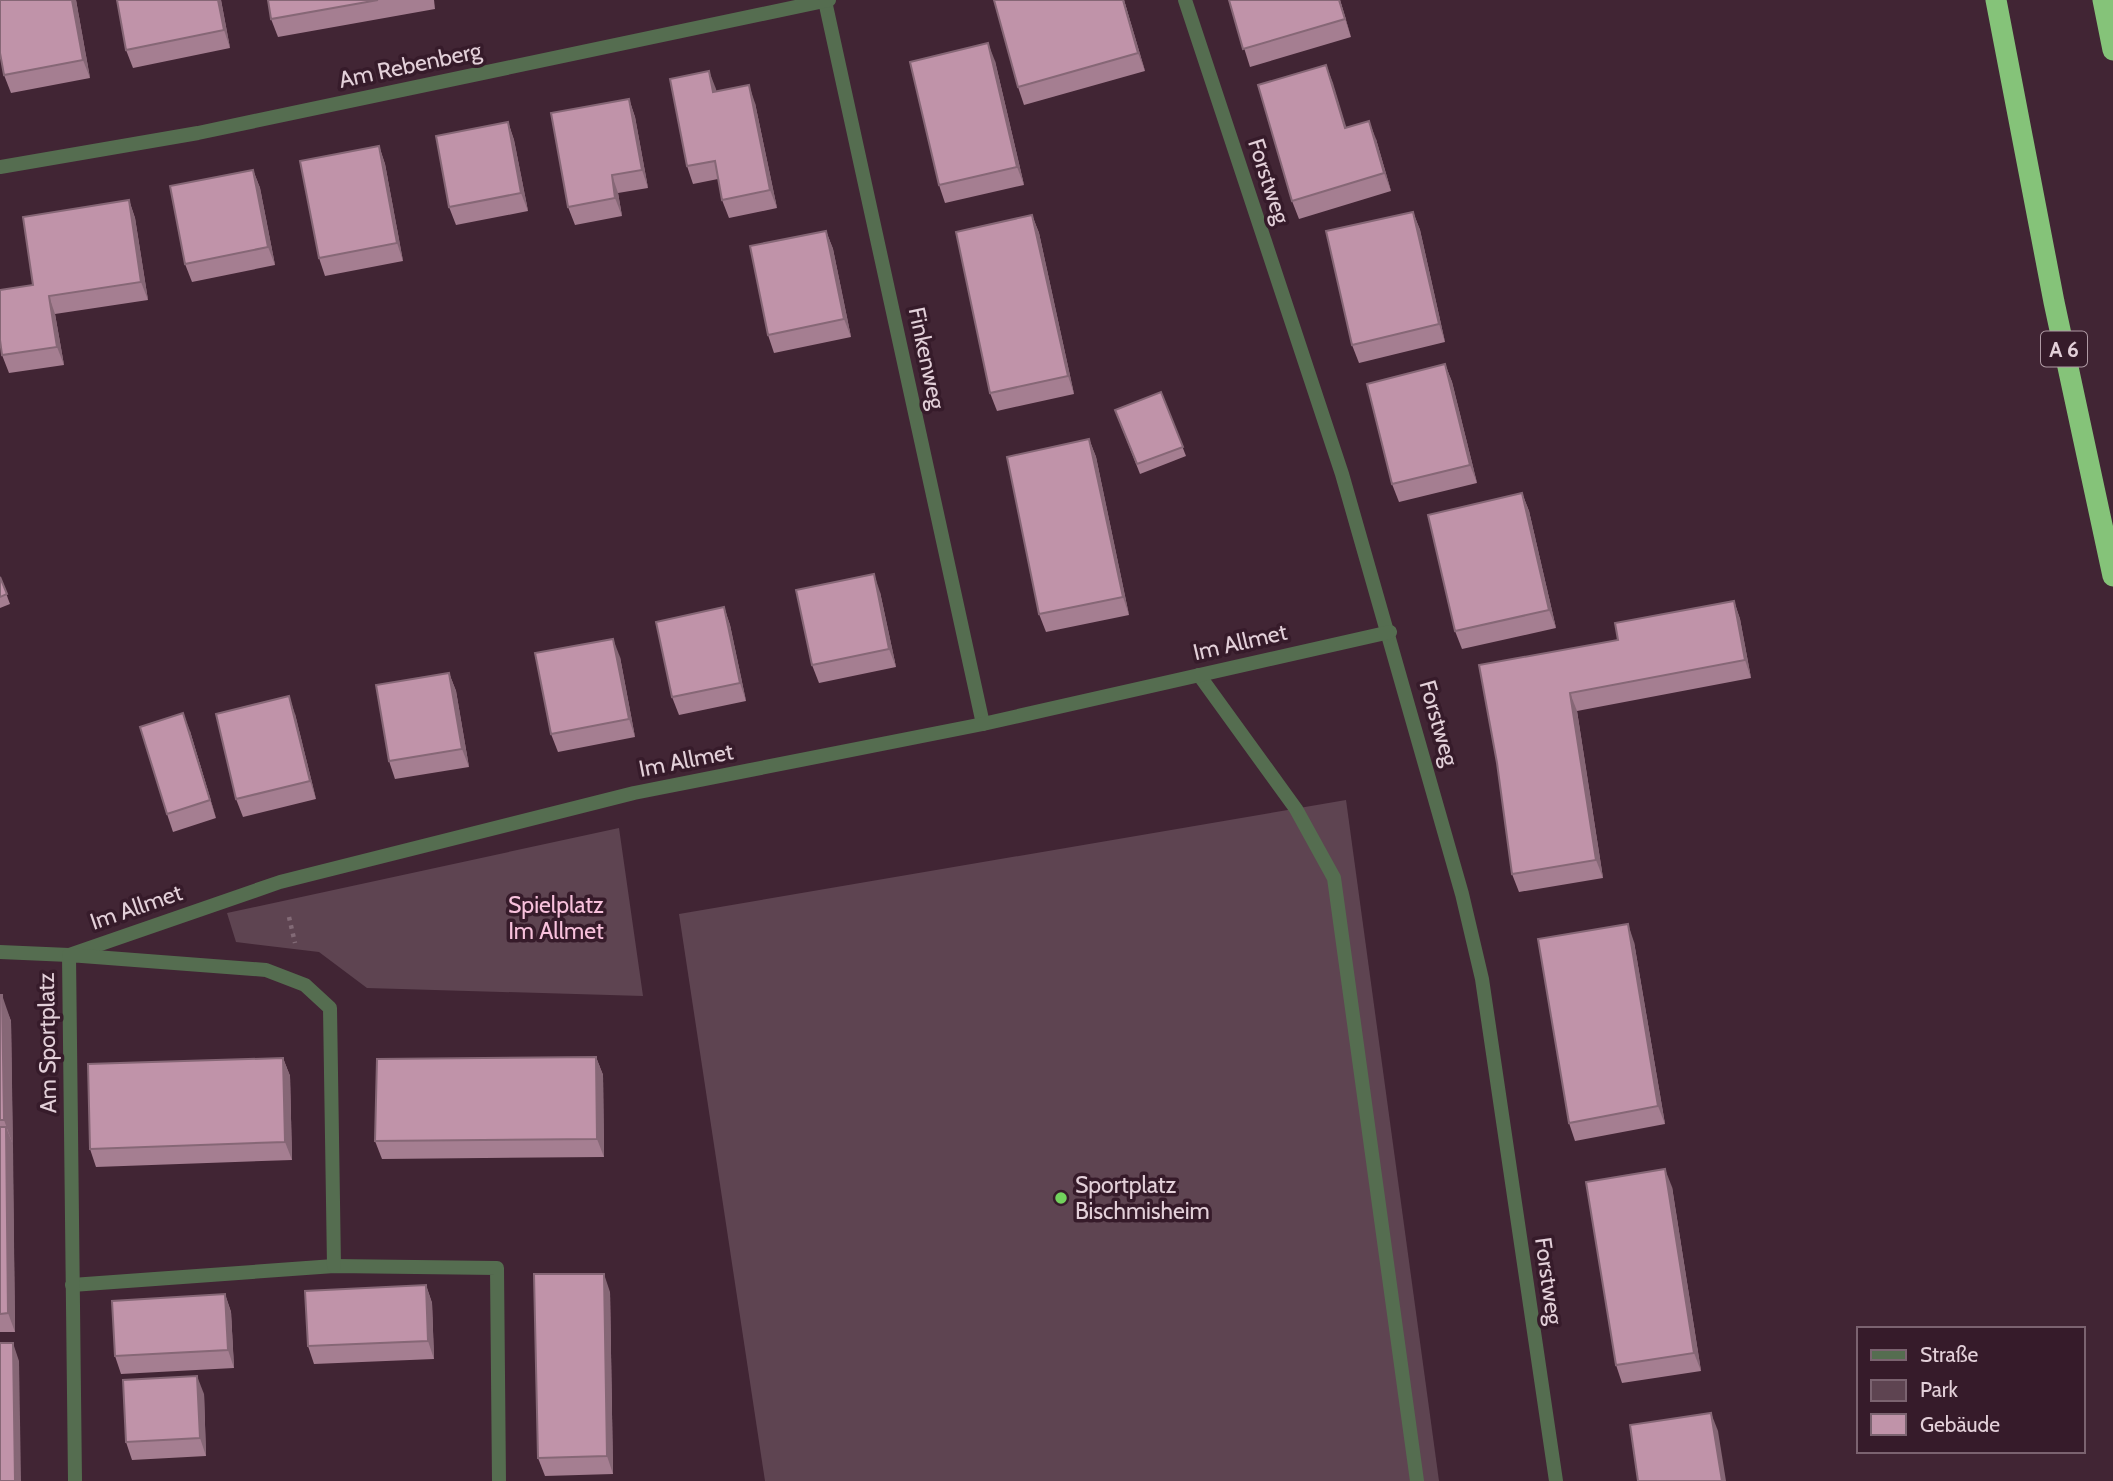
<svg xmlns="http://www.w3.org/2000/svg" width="2113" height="1481" viewBox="0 0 2113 1481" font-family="Cabin,sans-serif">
	<rect width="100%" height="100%" fill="#412534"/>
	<g fill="#5e4451">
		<path d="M 1346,800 L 1439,1481 L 765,1481 L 679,914 Z"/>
		<path d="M 619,828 L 643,996 L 367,988 L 319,952 L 236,942 L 227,913 Z"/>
	</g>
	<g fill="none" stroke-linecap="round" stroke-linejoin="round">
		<path stroke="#826a76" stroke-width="4.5" stroke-dasharray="3.5 5" stroke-linecap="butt" d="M 289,917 L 295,943"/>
		<path stroke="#556d50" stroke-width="14" d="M 1199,675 L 1296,809 L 1334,878 L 1417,1481"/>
		<g stroke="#556d50" stroke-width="14">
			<path d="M 1185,0 L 1342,474 L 1462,894 L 1482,979 L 1556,1481"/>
			<path d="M 825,1 L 983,724"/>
			<path d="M 0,167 L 198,133 L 829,0"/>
			<path d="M 0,952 L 69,955 L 280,882 L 634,793 L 983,724 L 1390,632"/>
			<path d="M 72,1285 L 334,1266 L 497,1268 L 499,1481"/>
			<path d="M 75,1481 L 69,955 L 266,970 L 305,985 L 330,1008 L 334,1266"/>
		</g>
		<g stroke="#85c379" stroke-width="21">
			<path d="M 1996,0 L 2054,302 L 2113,576"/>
			<path d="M 2103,0 L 2113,50"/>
		</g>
	</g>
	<g fill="#a57e91">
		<path d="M 76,0 L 90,78 L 11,93 L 4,75 Z"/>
		<path d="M 117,0 L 221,0 L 230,48 L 133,68 L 126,50 Z"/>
		<path d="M 268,0 L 434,0 L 435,9 L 278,37 L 271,19 Z"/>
		<path d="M 994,0 L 1124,0 L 1145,71 L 1024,105 L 1018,87 Z"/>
		<path d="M 1229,0 L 1340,0 L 1351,37 L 1250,67 Z"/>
		<path d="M 995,61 L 1024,185 L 945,203 L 939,185 Z"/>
		<path d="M 1326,65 L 1346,128 L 1376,139 L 1391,191 L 1299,219 L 1292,201 Z"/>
		<path d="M 716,91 L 755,103 L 777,208 L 729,218 L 722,200 L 718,179 L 693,184 L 687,166 Z"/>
		<path d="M 629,99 L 635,117 L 648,188 L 618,193 L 622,216 L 575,225 L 568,207 Z"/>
		<path d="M 508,122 L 514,140 L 528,211 L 456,225 L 449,207 Z"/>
		<path d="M 379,146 L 385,164 L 403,261 L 325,276 L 319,258 Z"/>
		<path d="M 253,170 L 260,188 L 275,265 L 192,282 L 185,264 Z"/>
		<path d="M 129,200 L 135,218 L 148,300 L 55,314 L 64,365 L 9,373 L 2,355 L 33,285 Z"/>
		<path d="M 1413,212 L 1420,230 L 1445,342 L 1359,363 L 1352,345 Z"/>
		<path d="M 1032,215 L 1039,233 L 1074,394 L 997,411 L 990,393 Z"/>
		<path d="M 826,231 L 833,249 L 851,337 L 774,353 L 768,335 Z"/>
		<path d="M 1445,364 L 1452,382 L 1477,483 L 1399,502 L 1392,484 Z"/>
		<path d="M 1161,392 L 1186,456 L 1140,474 L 1115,410 Z"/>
		<path d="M 1089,439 L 1096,457 L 1129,615 L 1046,632 L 1039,614 Z"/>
		<path d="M 1522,493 L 1529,511 L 1556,628 L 1462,649 L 1455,631 Z"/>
		<path d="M 0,577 L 10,604 L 0,608 Z"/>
		<path d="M 880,592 L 896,667 L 819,683 L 812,665 Z"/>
		<path d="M 1734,601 L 1740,619 L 1751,678 L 1577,711 L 1603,878 L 1519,892 L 1512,874 L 1497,763 L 1618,640 Z"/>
		<path d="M 724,607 L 730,625 L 746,701 L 679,715 L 672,697 Z"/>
		<path d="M 620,657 L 635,737 L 558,752 L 551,734 Z"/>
		<path d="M 449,673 L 456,691 L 469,767 L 395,779 L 389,761 Z"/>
		<path d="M 295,714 L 316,799 L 243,817 L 236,799 Z"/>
		<path d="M 190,731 L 216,818 L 173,832 L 167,814 Z"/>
		<path d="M 1634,942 L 1665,1124 L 1575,1141 L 1569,1123 Z"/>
		<path d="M 0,995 L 11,1021 L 15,1332 L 0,1332 Z"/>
		<path d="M 596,1057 L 603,1075 L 604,1157 L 382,1159 L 375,1141 Z"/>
		<path d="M 283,1058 L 290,1076 L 292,1160 L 96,1167 L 90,1149 Z"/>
		<path d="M 1672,1187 L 1701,1371 L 1622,1383 L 1616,1365 Z"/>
		<path d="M 426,1285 L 432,1303 L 434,1359 L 314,1364 L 308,1346 Z"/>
		<path d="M 610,1292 L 613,1474 L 545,1476 L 538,1458 Z"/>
		<path d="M 225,1294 L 231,1312 L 234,1368 L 121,1374 L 115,1356 Z"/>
		<path d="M 204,1394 L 206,1456 L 132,1460 L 126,1442 Z"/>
	</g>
	<g fill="#866776">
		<path d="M 72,0 L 76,0 L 90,78 L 83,60 Z"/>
		<path d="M 218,0 L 221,0 L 230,48 L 224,30 Z"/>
		<path d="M 1123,0 L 1124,0 L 1145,71 L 1138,53 Z"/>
		<path d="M 1339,0 L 1340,0 L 1351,37 L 1345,19 Z"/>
		<path d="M 988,43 L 995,61 L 1024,185 L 1017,167 Z"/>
		<path d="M 1326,65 L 1333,83 L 1352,146 L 1345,128 Z"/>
		<path d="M 709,71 L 716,89 L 720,110 L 713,92 Z"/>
		<path d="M 749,85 L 755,103 L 777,208 L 770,190 Z"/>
		<path d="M 629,99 L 635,117 L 648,188 L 642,170 Z"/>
		<path d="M 1369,121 L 1376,139 L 1391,191 L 1384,173 Z"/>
		<path d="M 508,122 L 514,140 L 528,211 L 521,193 Z"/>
		<path d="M 379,146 L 385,164 L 403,261 L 397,243 Z"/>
		<path d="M 253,170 L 260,188 L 275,265 L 268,247 Z"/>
		<path d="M 612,175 L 618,193 L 622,216 L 615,198 Z"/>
		<path d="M 129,200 L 135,218 L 148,300 L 141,282 Z"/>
		<path d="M 1413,212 L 1420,230 L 1445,342 L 1439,324 Z"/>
		<path d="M 1032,215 L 1039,233 L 1074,394 L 1068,376 Z"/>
		<path d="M 826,231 L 833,249 L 851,337 L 844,319 Z"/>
		<path d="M 49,296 L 55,314 L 64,365 L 57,347 Z"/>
		<path d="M 1445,364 L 1452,382 L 1477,483 L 1470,465 Z"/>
		<path d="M 1089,439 L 1096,457 L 1129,615 L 1123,597 Z"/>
		<path d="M 1522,493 L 1529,511 L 1556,628 L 1549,610 Z"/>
		<path d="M 874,574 L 880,592 L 896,667 L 889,649 Z"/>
		<path d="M 1734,601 L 1740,619 L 1751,678 L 1745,660 Z"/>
		<path d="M 724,607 L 730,625 L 746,701 L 740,683 Z"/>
		<path d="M 613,639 L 620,657 L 635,737 L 629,719 Z"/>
		<path d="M 449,673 L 456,691 L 469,767 L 462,749 Z"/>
		<path d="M 1570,693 L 1577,711 L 1603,878 L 1596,860 Z"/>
		<path d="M 289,696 L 295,714 L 316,799 L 310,781 Z"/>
		<path d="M 183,713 L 190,731 L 216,818 L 210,800 Z"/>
		<path d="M 1628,924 L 1634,942 L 1665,1124 L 1658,1106 Z"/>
		<path d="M 2,995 L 11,1021 L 13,1145 L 4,1120 Z"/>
		<path d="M 596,1057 L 603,1075 L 604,1157 L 597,1139 Z"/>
		<path d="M 283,1058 L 290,1076 L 292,1160 L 285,1142 Z"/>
		<path d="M 6,1127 L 13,1145 L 15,1332 L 8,1313 Z"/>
		<path d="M 1665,1169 L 1672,1187 L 1701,1371 L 1694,1353 Z"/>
		<path d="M 604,1274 L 610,1292 L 613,1474 L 607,1456 Z"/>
		<path d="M 426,1285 L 432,1303 L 434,1359 L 428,1341 Z"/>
		<path d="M 225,1294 L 231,1312 L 234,1368 L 228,1350 Z"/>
		<path d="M 13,1343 L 19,1361 L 21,1481 L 15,1481 Z"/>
		<path d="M 197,1376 L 204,1394 L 206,1456 L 200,1438 Z"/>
		<path d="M 1711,1413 L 1718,1431 L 1726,1481 L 1722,1481 Z"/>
	</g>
	<g fill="#c093a9" stroke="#866776" stroke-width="2">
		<path d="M 0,0 L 72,0 L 83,60 L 4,75 L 0,53 Z"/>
		<path d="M 117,0 L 218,0 L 224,30 L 126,50 Z"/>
		<path d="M 268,0 L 378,0 L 271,19 Z"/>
		<path d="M 994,0 L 1123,0 L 1138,53 L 1018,87 Z"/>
		<path d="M 1229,0 L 1339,0 L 1345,19 L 1243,49 Z"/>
		<path d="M 988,43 L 1017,167 L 939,185 L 910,62 Z"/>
		<path d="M 1326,65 L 1345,128 L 1369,121 L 1384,173 L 1292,201 L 1258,85 Z"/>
		<path d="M 709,71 L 713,92 L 749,85 L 770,190 L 722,200 L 715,161 L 687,166 L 670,79 Z"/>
		<path d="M 629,99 L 642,170 L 612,175 L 615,198 L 568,207 L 551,113 Z"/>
		<path d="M 508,122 L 521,193 L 449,207 L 436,136 Z"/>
		<path d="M 379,146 L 397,243 L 319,258 L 300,161 Z"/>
		<path d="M 253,170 L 268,247 L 185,264 L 170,186 Z"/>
		<path d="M 129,200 L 141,282 L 49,296 L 57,347 L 2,355 L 0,340 L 0,290 L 33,285 L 23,217 Z"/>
		<path d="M 1413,212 L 1439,324 L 1352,345 L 1326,231 Z"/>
		<path d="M 1032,215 L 1068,376 L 990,393 L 956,232 Z"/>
		<path d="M 826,231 L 844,319 L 768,335 L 750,246 Z"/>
		<path d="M 1445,364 L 1470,465 L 1392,484 L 1367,384 Z"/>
		<path d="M 1161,392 L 1183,447 L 1137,464 L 1115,410 Z"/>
		<path d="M 1089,439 L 1123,597 L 1039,614 L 1007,457 Z"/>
		<path d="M 1522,493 L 1549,610 L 1455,631 L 1428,515 Z"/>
		<path d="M 874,574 L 889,649 L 812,665 L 796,590 Z"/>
		<path d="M 0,577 L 7,594 L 0,597 Z"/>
		<path d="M 1734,601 L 1745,660 L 1570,693 L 1596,860 L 1512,874 L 1497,763 L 1479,665 L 1618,640 L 1615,623 Z"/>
		<path d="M 724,607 L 740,683 L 672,697 L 656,622 Z"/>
		<path d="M 613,639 L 629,719 L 551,734 L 535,653 Z"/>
		<path d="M 449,673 L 462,749 L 389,761 L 376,685 Z"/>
		<path d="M 289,696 L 310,781 L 236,799 L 216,714 Z"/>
		<path d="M 183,713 L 210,800 L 167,814 L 140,727 Z"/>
		<path d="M 1628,924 L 1658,1106 L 1569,1123 L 1538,939 Z"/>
		<path d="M 0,995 L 2,995 L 4,1120 L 0,1120 Z"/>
		<path d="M 596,1057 L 597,1139 L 375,1141 L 377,1059 Z"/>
		<path d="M 283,1058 L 285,1142 L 90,1149 L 88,1064 Z"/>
		<path d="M 0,1127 L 6,1127 L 8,1313 L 0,1314 Z"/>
		<path d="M 1665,1169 L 1694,1353 L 1616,1365 L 1586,1182 Z"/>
		<path d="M 534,1274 L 604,1274 L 607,1456 L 538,1458 Z"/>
		<path d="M 426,1285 L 428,1341 L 308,1346 L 305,1291 Z"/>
		<path d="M 225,1294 L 228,1350 L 115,1356 L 112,1301 Z"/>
		<path d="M 0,1343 L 13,1343 L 15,1481 L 0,1481 Z"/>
		<path d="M 197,1376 L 200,1438 L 126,1442 L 123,1380 Z"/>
		<path d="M 1711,1413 L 1722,1481 L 1638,1481 L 1630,1425 Z"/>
	</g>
	<circle fill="#72d25d" stroke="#361b2a" stroke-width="2.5" cx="1061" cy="1198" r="7"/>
	<g text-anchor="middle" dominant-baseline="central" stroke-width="7" stroke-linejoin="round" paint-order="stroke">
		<rect fill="#361b2a" stroke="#af9aa4" stroke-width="2" x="2041" y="331.5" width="46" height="35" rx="5"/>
		<g font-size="21" font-weight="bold" fill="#e3d0d9">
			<text x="2064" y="349">A 6</text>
		</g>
		<g font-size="23" fill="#e3d0d9" stroke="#361b2a">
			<text transform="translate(410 65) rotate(-12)">Am Rebenberg</text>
			<text transform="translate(1269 181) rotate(72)">Forstweg</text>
			<text transform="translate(927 358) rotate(78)">Finkenweg</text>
			<text transform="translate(1240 642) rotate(-13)">Im Allmet</text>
			<text transform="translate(1439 723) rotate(74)">Forstweg</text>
			<text transform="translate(686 760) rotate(-11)">Im Allmet</text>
			<text transform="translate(136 907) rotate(-19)">Im Allmet</text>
			<text transform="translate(47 1043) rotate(-91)">Am Sportplatz</text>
			<text transform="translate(1549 1281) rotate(82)">Forstweg</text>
		</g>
		<g font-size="23" fill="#f8c1dc" stroke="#361b2a">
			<text x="556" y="905">Spielplatz<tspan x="556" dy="26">Im Allmet</tspan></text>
		</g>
		<g font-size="23" fill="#e3d0d9" stroke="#361b2a" text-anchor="start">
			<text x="1075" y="1185">Sportplatz<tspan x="1075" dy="26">Bischmisheim</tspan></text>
		</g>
	</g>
	<rect x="1857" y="1327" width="228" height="126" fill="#361b2a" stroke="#7b6370" stroke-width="2"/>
	<rect x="1871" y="1350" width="35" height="10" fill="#556d50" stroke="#7b6370" stroke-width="2"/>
	<text x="1920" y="1362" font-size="21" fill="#e3d0d9">Straße</text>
	<rect x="1871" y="1380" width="35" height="21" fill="#5e4451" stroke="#7b6370" stroke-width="2"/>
	<text x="1920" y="1397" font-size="21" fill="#e3d0d9">Park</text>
	<rect x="1871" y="1414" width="35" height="21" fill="#c093a9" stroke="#7b6370" stroke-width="2"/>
	<text x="1920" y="1432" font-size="21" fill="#e3d0d9">Gebäude</text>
</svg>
